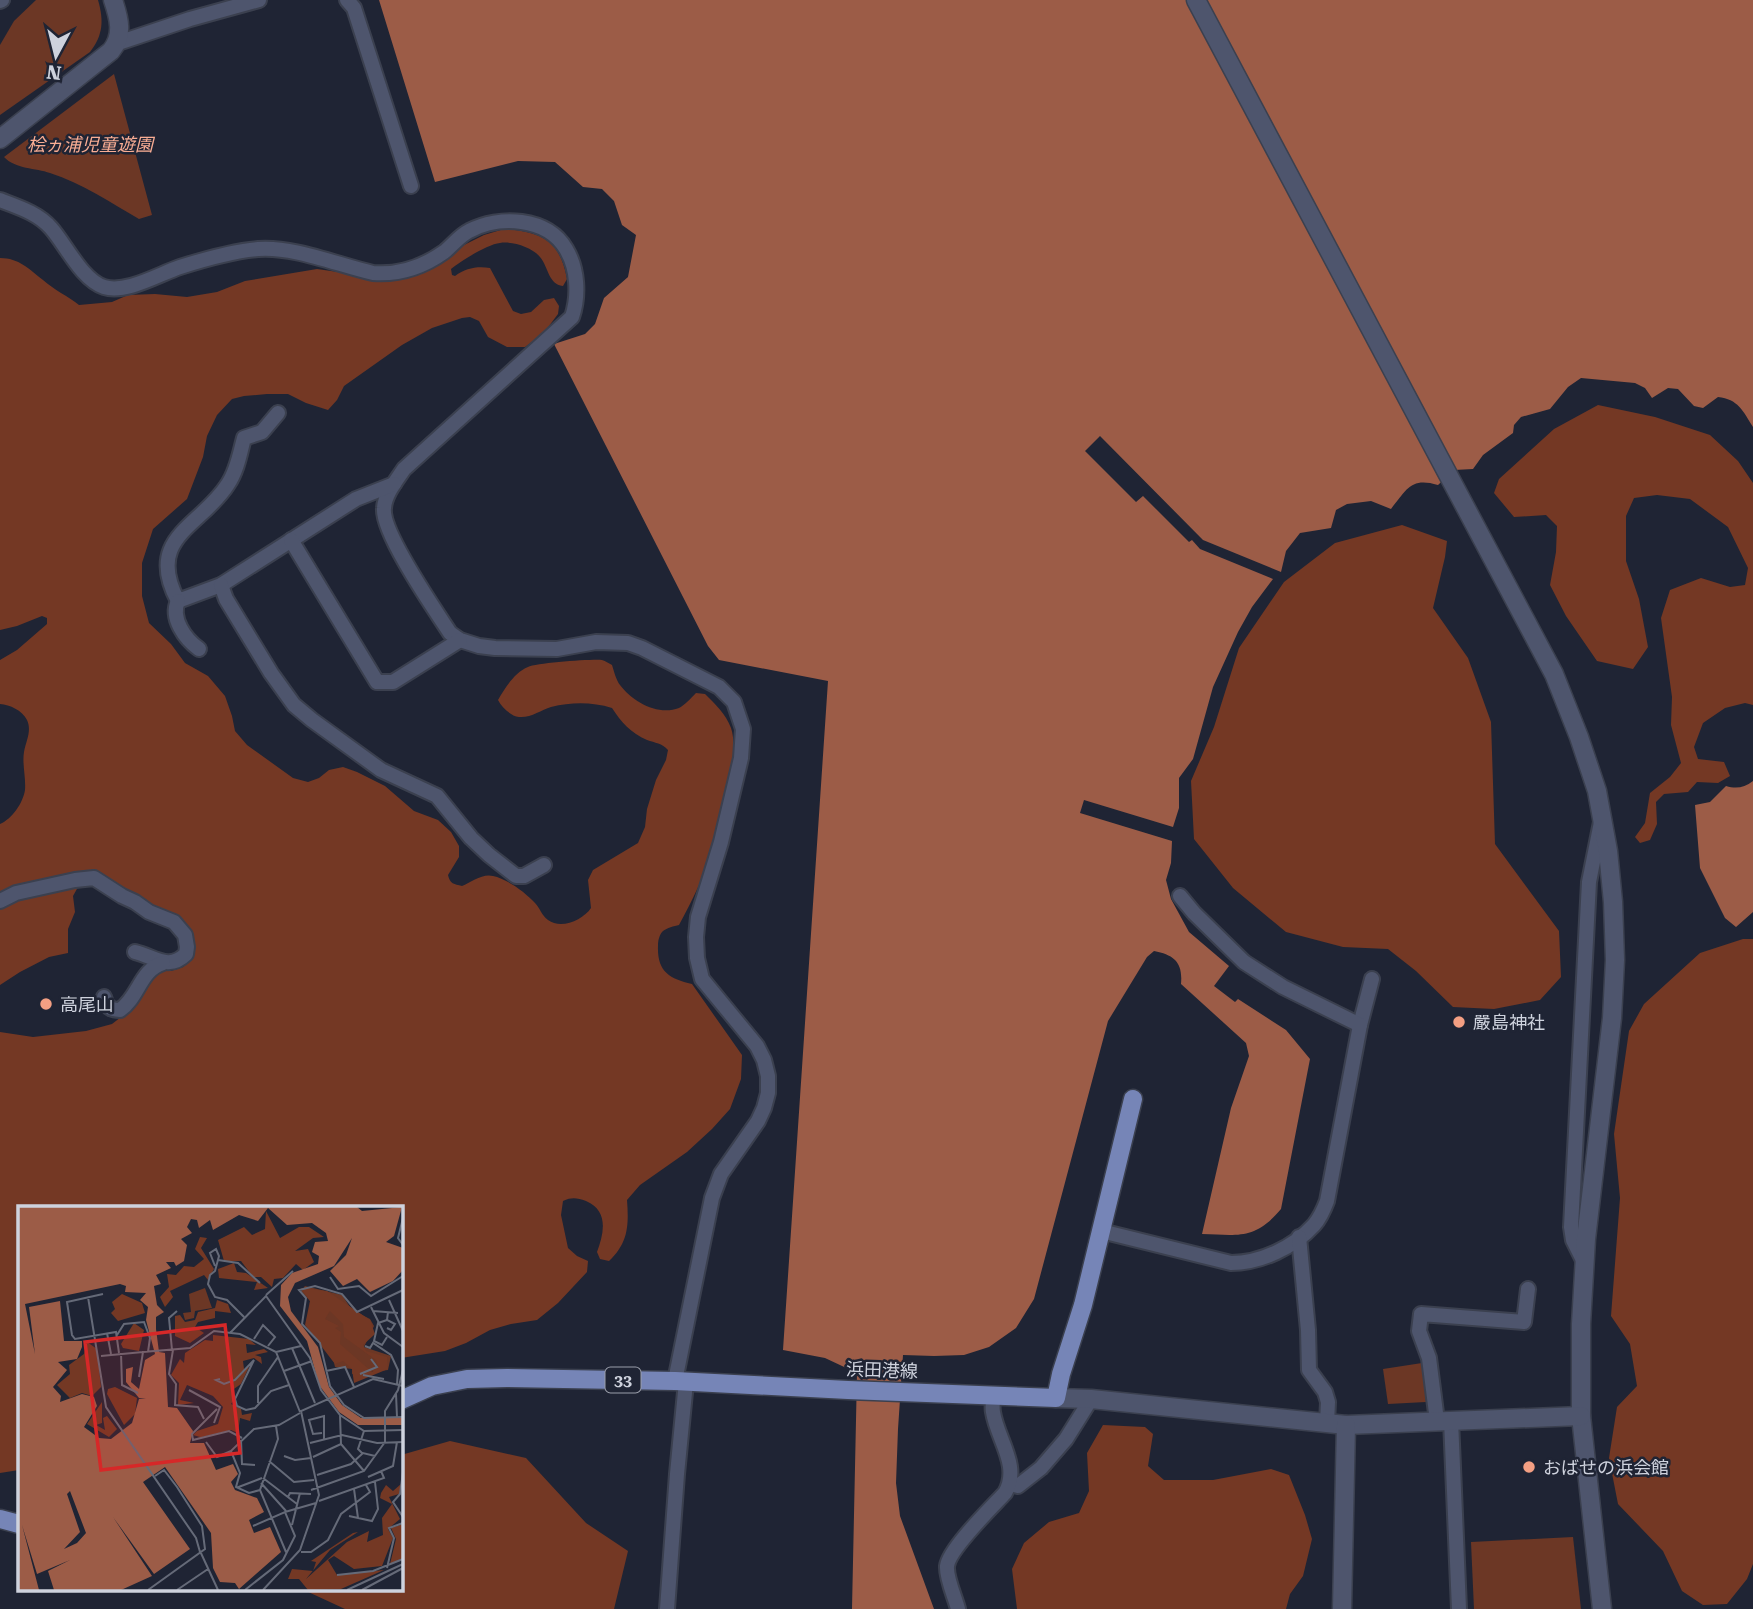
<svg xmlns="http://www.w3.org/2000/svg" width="1753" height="1609" viewBox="0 0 1753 1609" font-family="'Roboto Serif','Noto Sans JP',serif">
	<rect width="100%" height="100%" fill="#1f2434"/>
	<g fill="#6c3725">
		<path d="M 36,0 L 98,0 C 104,21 103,35 90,52 L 0,115 L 0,45 L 14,21 Z"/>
		<path d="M 114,74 L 152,215 L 139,219 C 111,203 82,183 50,173 C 36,168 15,169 4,157 Z"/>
		<path d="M 1422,1363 L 1426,1402 L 1388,1404 L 1383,1369 Z"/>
		<path d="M 1573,1537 L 1581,1609 L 1474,1609 L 1471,1542 Z"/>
	</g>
	<g fill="#743824">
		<path d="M 504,229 C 540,232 560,239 567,279 L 563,286 C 548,284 549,268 540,257 C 532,247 512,241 500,243 C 488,244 461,261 451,269 L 452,275 L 455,276 C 466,268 477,266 490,268 L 513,311 L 521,314 L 531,312 L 544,300 L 554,298 L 559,306 L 558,314 L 543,334 L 525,347 L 507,347 L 488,337 L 479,321 L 470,317 L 462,318 L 432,328 L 402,345 L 344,386 L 337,400 L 328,410 L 306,403 L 288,394 L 267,394 L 244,396 L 232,399 L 217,415 L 207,436 L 203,457 L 187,499 L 153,529 L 142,563 L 142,596 L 149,623 L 171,644 L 185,663 L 208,676 L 225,696 L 232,716 L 235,731 L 247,745 L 293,778 L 308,782 L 319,778 L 329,770 L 343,767 L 357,772 L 385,786 L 414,811 L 438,820 L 451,832 L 459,846 L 459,857 L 448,875 C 450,884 454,884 462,886 C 471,882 483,873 493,876 C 507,879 525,892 535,903 C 540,908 542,916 548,920 C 561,930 583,920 591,908 L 588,880 L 593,870 L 638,843 L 645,827 L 647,809 L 656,780 L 666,760 L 668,750 C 662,743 655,743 647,740 C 631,733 621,722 612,708 C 592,702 572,702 551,707 C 541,710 531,718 519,717 C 511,716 502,708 498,700 C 505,688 515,672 528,667 C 536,663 591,659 602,660 C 606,661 608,663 612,665 C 614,671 616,680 620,685 C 633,702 658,716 679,708 C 685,705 691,698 696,693 L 705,694 C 715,704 726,714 731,728 C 735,739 733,755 732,766 C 726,822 707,875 679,925 C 674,926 667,928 663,931 C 659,935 658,941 658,946 C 657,971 669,979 692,984 L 742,1055 L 741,1079 L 730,1109 L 712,1129 L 687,1152 L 640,1185 L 627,1200 C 629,1226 628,1243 609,1261 L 600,1259 L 597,1252 C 604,1233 609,1211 586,1201 C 577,1198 572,1197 563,1201 L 561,1215 L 568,1248 L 577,1256 L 588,1261 L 587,1272 L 558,1303 L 537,1320 L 511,1324 L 490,1330 L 466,1343 L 445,1351 L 401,1358 L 401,1208 L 19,1208 L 19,1470 L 0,1473 L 0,1032 L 33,1037 L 86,1031 L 112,1024 L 125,1014 L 157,970 L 171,971 L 183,967 L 190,960 L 193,947 L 191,936 L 181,919 L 153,910 L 94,884 L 78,887 L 73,896 L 75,912 L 68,929 L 68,953 L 49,957 L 20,972 L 0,985 L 0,824 C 12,819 23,803 25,790 C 26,777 22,764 24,752 C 26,741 32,731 27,720 C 22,710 10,705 0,704 L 0,660 L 17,650 L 47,624 L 47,618 L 42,616 L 17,626 L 0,630 L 0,258 C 19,258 29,269 43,280 C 54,290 68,296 79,305 L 112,302 L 128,295 L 155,294 L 187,297 L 217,292 L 245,281 L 317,269 L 352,274 L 440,262 L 464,245 L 484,235 Z"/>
		<path d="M 1598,405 L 1655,417 L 1710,435 L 1738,461 L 1753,483 L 1753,705 L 1745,703 L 1725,708 L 1703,723 L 1694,747 L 1698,759 L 1724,762 L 1730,776 L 1718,783 L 1697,782 L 1688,792 L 1664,794 L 1656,802 L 1657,824 L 1650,840 L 1640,843 L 1635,837 L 1645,823 L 1650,793 L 1670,777 L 1681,763 L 1671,725 L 1672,697 L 1661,618 L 1670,590 L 1701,578 L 1730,587 L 1745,585 L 1748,568 L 1728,527 L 1690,499 L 1657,495 L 1634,498 L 1626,516 L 1626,561 L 1639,599 L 1648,647 L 1633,669 L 1597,661 L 1566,616 L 1550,585 L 1556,552 L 1557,526 L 1546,515 L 1514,517 L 1494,493 L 1499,479 L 1554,429 Z"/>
		<path d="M 1402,525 L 1447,541 L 1445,557 L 1433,608 L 1468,658 L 1491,722 L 1495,844 L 1559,931 L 1561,977 L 1540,1000 L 1494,1009 L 1453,1007 L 1416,971 L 1388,949 L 1343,947 L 1286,932 L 1233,888 L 1194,839 L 1191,781 L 1214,727 L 1239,648 L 1284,582 L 1335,543 Z"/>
		<path d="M 1743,939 L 1753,939 L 1753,1564 L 1747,1579 L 1727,1604 L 1703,1605 L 1682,1591 L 1663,1551 L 1618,1504 L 1609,1458 L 1617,1407 L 1637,1386 L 1630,1344 L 1611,1316 L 1620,1198 L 1614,1134 L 1629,1031 L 1644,1004 L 1700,953 Z"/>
		<path d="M 1103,1425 L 1145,1427 L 1153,1434 L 1148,1466 L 1164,1480 L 1213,1480 L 1271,1469 L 1289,1475 L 1305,1515 L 1312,1539 L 1303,1576 L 1290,1594 L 1286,1609 L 1017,1609 L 1012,1569 L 1024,1543 L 1049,1522 L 1079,1513 L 1089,1491 L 1087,1453 Z"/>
		<path d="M 450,1441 L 526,1458 L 586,1523 L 628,1551 L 614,1609 L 345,1609 L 304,1590 L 401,1590 L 401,1455 Z"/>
	</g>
	<g fill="#9c5c47">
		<path d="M 379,0 L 1753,0 L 1753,427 C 1743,411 1738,399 1718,397 L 1703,408 L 1694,406 L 1678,389 L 1668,388 L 1652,398 L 1645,388 L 1635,383 L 1581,378 L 1568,387 L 1550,409 L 1521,417 L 1514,425 L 1513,433 L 1483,455 L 1473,469 L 1454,470 L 1438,485 C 1411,477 1407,489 1391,509 L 1371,501 L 1347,504 L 1336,510 L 1331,528 L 1300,533 L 1286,551 L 1281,572 L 1203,540 L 1100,436 L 1085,451 L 1136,502 L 1143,496 L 1189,542 L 1192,540 L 1200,549 L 1273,579 L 1252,607 L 1238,632 L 1213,687 L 1193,759 L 1179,778 L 1179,808 L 1173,827 L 1084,800 L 1080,813 L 1172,841 L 1171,863 L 1166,880 L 1171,899 L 1189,932 L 1229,966 L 1214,986 L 1235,1002 L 1238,999 L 1286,1030 L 1310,1059 L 1281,1209 C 1255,1240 1239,1235 1202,1234 L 1231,1108 L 1249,1056 L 1246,1043 L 1181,984 C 1183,962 1174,955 1154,951 L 1147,957 L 1108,1021 L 1034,1299 L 1016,1328 L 989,1347 L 964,1355 L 934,1356 L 903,1355 L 898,1429 L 896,1483 L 900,1516 L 934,1609 L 852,1609 L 857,1373 L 825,1358 L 783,1350 L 828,681 L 719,660 L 708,646 L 554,344 L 585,334 L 595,324 L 604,298 L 628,277 L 636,235 L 622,225 L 614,201 L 602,189 L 583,187 L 555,162 L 518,161 L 435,182 Z"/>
		<path d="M 1753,781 L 1753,912 L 1736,927 L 1725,918 L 1700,868 L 1695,805 L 1710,802 L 1726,786 C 1736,789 1744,788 1753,781 Z"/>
	</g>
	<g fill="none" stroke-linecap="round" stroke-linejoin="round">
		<defs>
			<g id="minor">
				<path d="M 347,0 L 354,8 L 411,186"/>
				<path d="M 0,1 L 2,0"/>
				<path d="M 118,43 L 190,19 L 259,0"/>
				<path d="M 0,200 C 18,207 38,213 51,228 C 66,245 82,280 104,287 C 126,294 159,274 180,267 C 205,259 232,251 258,249 C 293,246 338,265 373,273 C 399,275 423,267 444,252 C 453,245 459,236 469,231 C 499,215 547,217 566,249 C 578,269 579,296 572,317 L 404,469 C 396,481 385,494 384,508 C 381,532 435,610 450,633 L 460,640 L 479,646 L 495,648 L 557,649 L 596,642 L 628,643 L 642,648 L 719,687 L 734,702 L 743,729 L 741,758 L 721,842 L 698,917 L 696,937 L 697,958 L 702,979 L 757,1046 L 764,1060 L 768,1076 L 768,1093 L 764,1108 L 758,1121 L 721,1174 L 712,1198 L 675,1381"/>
				<path d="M 278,413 L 262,432 L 244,438 C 240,453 237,471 228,484 C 201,527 144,537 178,601 L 221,585 L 356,499 L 394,484"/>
				<path d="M 291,540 L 377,682 L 393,682 L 460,640"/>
				<path d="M 221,585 L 226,599 L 271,673 L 294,705 L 312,720 L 381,770 L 437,796 L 471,838 L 489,855 L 516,876 L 524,876 L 544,865"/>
				<path d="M 178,601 C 170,618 185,639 199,649"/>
				<path d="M 0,901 L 16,893 L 75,880 L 94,878 L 122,896 L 135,902 L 149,912 L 174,922 L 185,935 L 187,947 L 186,954 C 169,971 155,957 135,952"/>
				<path d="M 104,997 C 107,1007 110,1010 120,1010 C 139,997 140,970 163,963"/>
				<path d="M 1360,1025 L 1372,979"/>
				<path d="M 1101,1231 L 1231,1263 C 1261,1263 1294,1247 1314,1225 C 1320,1218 1324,1209 1327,1201 L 1360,1025 L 1283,987 L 1244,962 L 1194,913 L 1180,896"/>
				<path d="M 1299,1237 L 1308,1330 L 1309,1370 L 1325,1392 L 1328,1402 L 1327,1423"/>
				<path d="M 1585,1264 L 1573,1240 L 1571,1227 L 1589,882 L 1601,822"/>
				<path d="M 1451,1420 L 1459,1609"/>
				<path d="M 1437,1421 L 1429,1358 L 1419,1331 L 1421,1314 L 1524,1322 L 1528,1289"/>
				<path d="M 1010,1484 L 1018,1486 L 1041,1468 L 1066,1439 L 1091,1399"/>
				<path d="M 667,1609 L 677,1474 L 686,1382"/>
				<path d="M 958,1609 C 955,1597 946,1578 947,1566 C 949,1549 992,1507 1005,1493 C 1021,1466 997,1439 993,1412 C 992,1407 993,1400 994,1395"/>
			</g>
			<g id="tertiary">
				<path d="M 1196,0 L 1554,674 L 1579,737 L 1597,791 L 1608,851 L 1613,902 L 1615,960 L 1612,1018 L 1586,1239 L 1581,1324 L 1581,1416 L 1602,1609"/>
				<path d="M 0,139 L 111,51 C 124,35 119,18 113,0"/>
				<path d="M 1056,1398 L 1091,1399 L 1346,1425 L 1581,1416"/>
				<path d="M 1342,1609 L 1346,1425"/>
			</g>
			<g id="primary">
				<path d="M 401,1400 L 432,1386 L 467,1379 L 507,1378 L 675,1381 L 848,1390 L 1056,1398 L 1061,1374 L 1083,1305 L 1133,1099"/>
				<path d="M 0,1519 L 19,1524"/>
			</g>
		</defs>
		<use href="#minor" stroke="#3b404f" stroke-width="18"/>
		<use href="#tertiary" stroke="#3b404f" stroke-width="21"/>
		<use href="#primary" stroke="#3b404f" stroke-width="21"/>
		<use href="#minor" stroke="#4e556d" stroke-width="14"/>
		<use href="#tertiary" stroke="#4e556d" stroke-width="18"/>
		<use href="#primary" stroke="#7685b7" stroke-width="18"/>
	</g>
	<g fill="#f39f83" stroke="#1f2434" stroke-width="2.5">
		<circle cx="46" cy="1004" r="7"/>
		<circle cx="1459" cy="1022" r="7"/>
		<circle cx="1529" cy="1467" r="7"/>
	</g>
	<g text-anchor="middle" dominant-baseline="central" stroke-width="5" stroke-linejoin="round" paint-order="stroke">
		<rect fill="#1f2434" stroke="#9a9eaa" stroke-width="2" x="605.5" y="1367.5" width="35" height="25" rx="5"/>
		<g font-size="16" font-weight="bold" fill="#ced2dd">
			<text x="623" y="1380">33</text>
		</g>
		<g font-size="18" font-style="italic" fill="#f9ad94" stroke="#1f2434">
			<text x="90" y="144">桧ヵ浦児童遊園</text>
		</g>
		<g font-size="18" fill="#ced2dd" stroke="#1f2434" text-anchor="start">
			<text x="60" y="1004">高尾山</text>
			<text x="1473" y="1022">嚴島神社</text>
			<text x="1543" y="1467">おばせの浜会館</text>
		</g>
		<g font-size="18" fill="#ced2dd" stroke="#1f2434">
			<text transform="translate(882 1370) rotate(2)">浜田港線</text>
		</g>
	</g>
	<g transform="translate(18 1206)">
		<rect width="385" height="385" fill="#1f2434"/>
		<path d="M 287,80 L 324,89 L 334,104 L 352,113 L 356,120 L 346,141 L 373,150 L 370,164 L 334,168 L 334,163 L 317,161 L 314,148 L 290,121 L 292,95 L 283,85 ZM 187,82 L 194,102 L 177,105 L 176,112 L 167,114 L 165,107 L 173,106 L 171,88 Z" fill="#6c3725"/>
		<path d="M 248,5 L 262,32 L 281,21 L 291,21 L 306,31 L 295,32 L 277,45 L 290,43 L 296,56 L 285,64 L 278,58 L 265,72 L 256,73 L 254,81 L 243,71 L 235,71 L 223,55 L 206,55 L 200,34 L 226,21 L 234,29 L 247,23 ZM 182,31 L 189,32 L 183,42 L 196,63 L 190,74 L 186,69 L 152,85 L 155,91 L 147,101 L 142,91 L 151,81 L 149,68 L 158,69 L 166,60 L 176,61 L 186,53 L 177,43 ZM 216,57 L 219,66 L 228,67 L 250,82 L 236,84 L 239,76 L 201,72 L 200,63 ZM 283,82 L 309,85 L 352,114 L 357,128 L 345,139 L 348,145 L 369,151 L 370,163 L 336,177 L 334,163 L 325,155 L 317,158 L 287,119 L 292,95 ZM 312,105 L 325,118 L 326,131 L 358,154 L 360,161 L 354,166 L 322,138 L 323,126 L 317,122 L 321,120 L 307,113 ZM 104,88 L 124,97 L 127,107 L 100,115 L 93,107 L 97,103 L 94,96 ZM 199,94 L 210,98 L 213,107 L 197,105 L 197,112 L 180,116 L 177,121 L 186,127 L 172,137 L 157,130 L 157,110 L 162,109 L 167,116 L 177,114 L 180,106 L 197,102 ZM 116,117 L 126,124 L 121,145 L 105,142 L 103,138 ZM 195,129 L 231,133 L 238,139 L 228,138 L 229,147 L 246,143 L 250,146 L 237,149 L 243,151 L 244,158 L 236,152 L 225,155 L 226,163 L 231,161 L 223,178 L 213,185 L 217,192 L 213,198 L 223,203 L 224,209 L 234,207 L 232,215 L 222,212 L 220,227 L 213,224 L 176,233 L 182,231 L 175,229 L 179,225 L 200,218 L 205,201 L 195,190 L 169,179 L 162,194 L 176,197 L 160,199 L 161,177 L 153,169 L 162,153 L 166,157 L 167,147 L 187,134 L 195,135 ZM 69,136 L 79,143 L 83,181 L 74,190 L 64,187 L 52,192 L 39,179 L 52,168 L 51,159 L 66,148 ZM 97,181 L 119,192 L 117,208 L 106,219 L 89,188 L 90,183 ZM 84,196 L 84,217 L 78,219 L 87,224 L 85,212 L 89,210 L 99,223 L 91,231 L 69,218 ZM 383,278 L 381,288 L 371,291 L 382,313 L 370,323 L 375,332 L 364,360 L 336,363 L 316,350 L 310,354 L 319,369 L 366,364 L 323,383 L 290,384 L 281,373 L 270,373 L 274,363 L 295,365 L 298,356 L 293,355 L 335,327 L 340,326 L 312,344 L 288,373 L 329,336 L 351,325 L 349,336 L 365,329 L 364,312 L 374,298 L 362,292 L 363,287 L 368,279 L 375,285 ZM 385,318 L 385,352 L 372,358 L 378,333 L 373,322 Z" fill="#743824" fill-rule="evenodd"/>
		<path d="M 0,1 L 339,1 L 344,5 L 384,1 L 376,30 L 368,36 L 385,42 L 385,64 L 375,75 L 352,86 L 339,73 L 325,80 L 312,65 L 328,49 L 334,32 L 316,60 L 277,77 L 270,91 L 273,105 L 300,141 L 311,181 L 324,199 L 343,212 L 385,212 L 385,219 L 340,219 L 321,206 L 301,179 L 289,135 L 262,100 L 263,79 L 274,67 L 300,58 L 301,50 L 294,46 L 297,36 L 310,35 L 308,27 L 294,17 L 269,19 L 250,2 L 240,15 L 221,9 L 195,24 L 192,14 L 181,22 L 179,14 L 173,13 L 169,21 L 174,27 L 163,33 L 169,39 L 166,55 L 158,60 L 156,56 L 148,56 L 153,62 L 138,69 L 143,78 L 136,80 L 139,99 L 146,106 L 138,111 L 138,123 L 141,146 L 147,147 L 150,201 L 159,202 L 175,225 L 172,237 L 186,237 L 198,264 L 215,258 L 220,268 L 213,276 L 217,284 L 239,292 L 246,306 L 231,314 L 236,327 L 252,321 L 263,346 L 221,383 L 217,377 L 202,376 L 195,362 L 193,327 L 147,261 L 125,276 L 172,343 L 136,368 L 95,311 L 134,370 L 103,384 L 36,384 L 30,365 L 52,354 L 19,368 L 4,319 L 21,384 L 0,384 ZM 102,78 L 108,80 L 107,86 L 128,87 L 122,94 L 130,101 L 128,114 L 137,148 L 127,154 L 121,183 L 113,176 L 115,161 L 108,163 L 108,176 L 121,192 L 128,193 L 121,193 L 114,217 L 93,233 L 81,232 L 66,221 L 79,200 L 76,191 L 64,188 L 42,196 L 43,190 L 35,181 L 49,164 L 40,156 L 59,153 L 64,141 L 64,135 L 46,135 L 42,95 L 11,101 L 17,148 L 7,98 ZM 52,285 L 68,327 L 59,337 L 46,343 L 62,326 L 49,288 Z" fill="#9c5c47" fill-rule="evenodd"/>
		<path fill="none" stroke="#656a78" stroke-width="2" d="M 385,12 L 380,32 L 385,39M 200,54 L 220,57 L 242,77M 197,60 L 192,47 L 198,43 L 201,50 L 197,65 L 192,69 L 190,78 L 197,91 L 209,94 L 226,111M 312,71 L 320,83 L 341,80 L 353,90 L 385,70M 385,84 L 339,106 L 324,88 L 297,80 L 281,84 L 288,92 L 284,118 L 302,137 L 312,180 L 326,199 L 346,212 L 385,211M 85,88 L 49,96 L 54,129 L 57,133 L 98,126 L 101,147M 248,89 L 275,65M 70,91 L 88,201 L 178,332 L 182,346M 371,94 L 385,125M 353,101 L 366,127 L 385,141M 355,105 L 380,107M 369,122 L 373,124 L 377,118 L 369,114 L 370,106M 89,127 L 93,148M 212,127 L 248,90 L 292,152 L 303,184 L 322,209 L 346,225 L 385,224M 99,129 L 106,118 L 126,116 L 132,132 L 130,146M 369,131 L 364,139 L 356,135 L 360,117 L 369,114M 236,133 L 245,119 L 257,131 L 250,140M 347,140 L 352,142 L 355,137 L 373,149 L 380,164 L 379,178M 274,142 L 297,197M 154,144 L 151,112 L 159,105M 155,144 L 151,168 L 158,178 L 157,199 L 180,201 L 186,213M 258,146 L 283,140M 103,147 L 104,179 L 120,187M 83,150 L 125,146M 266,165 L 294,155M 308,165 L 327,161 L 336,181M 342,168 L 359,161 L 353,153M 345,169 L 366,173M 121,171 L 125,146 L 172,142 L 196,125 L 222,128 L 258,146 L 282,206M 202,173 L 198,174 L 206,178 L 217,174 L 236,154 L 217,193 L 219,200 L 228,204 L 237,202 L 253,185 L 271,179M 171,184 L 202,201 L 196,217M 378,188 L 379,211M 240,197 L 240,180 L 260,151M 199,203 L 174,228 L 175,234 L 211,225 L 224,232M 322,209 L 323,238 L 346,265M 258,220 L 260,233 L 242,284 L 268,346M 304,227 L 295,228 L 291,214 L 306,210 L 306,234M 223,234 L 224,258 L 237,259M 188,236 L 199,251 L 213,245 L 236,223 L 261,219 L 282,207M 292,237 L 324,229 L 359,237 L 385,236M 213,245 L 222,267 L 218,281 L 231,287 L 242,284M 345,248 L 340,243 L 346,225M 266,250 L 277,254 L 293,252M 295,251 L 323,238M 251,255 L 276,276 L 296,274M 385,266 L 382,288 L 375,296 L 385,311M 299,269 L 333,258 L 345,247 L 357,250M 350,271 L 375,260 L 379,236M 245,272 L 279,298M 243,277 L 268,305M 218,282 L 244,272M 336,283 L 340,312M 293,284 L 346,265 L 367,236 L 367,205 L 380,184 L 385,164M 270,291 L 272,287 L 293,288M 301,295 L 366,272 L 363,265M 267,306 L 298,297M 331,310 L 354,315 L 360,303 L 357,276M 274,319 L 282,287M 182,345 L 200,384M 283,346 L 293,346 L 310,334 L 323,308 L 352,286 L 348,279M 369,362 L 376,332 L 371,322 L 385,317M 319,369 L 355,365 L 385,353M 130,384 L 187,343 L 184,320 L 159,281 L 146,264 L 137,270M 159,384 L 190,363M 227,384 L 265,354 L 277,330 L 267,306 L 235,320M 245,384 L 282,344 L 301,289 L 283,205 L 355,173 L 385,180M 329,384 L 385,358M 344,384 L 385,362"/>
		<path fill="#d62828" fill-opacity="0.15" stroke="#d62828" stroke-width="3.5" d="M 207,119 L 222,247 L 83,264 L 67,136 Z"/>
		<rect width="385" height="385" fill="none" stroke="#ced2dd" stroke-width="3.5"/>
	</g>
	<g transform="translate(56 56) rotate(187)" stroke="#1f2434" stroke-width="5" paint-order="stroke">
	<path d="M0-5L12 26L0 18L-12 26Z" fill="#ced2dd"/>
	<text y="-10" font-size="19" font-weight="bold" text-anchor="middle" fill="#ced2dd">N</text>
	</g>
</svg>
